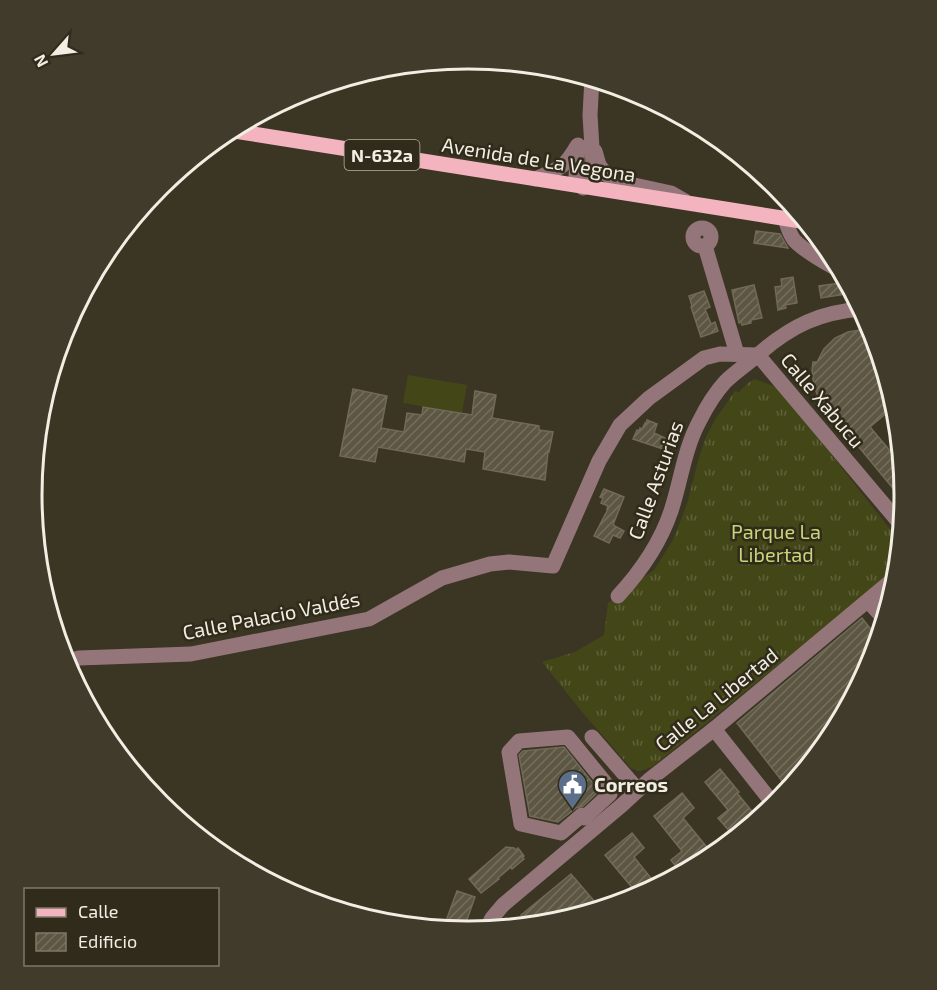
<svg xmlns="http://www.w3.org/2000/svg" width="937" height="990" viewBox="0 0 937 990" font-family="'Exo 2',sans-serif">
	<defs>
		<pattern id="grass-tufts" width="24" height="20" patternUnits="userSpaceOnUse" patternTransform="scale(1.5)"><rect width="24" height="20" fill="#434718"/><path d="M3 7l-1-3M5 7V3M7 7l1-3M15 17l-1-3M17 17v-4M19 17l1-3" fill="none" stroke="#5f6239"/></pattern>
		<pattern id="building-hatch" width="6" height="6" patternUnits="userSpaceOnUse" patternTransform="scale(1.5)"><rect width="6" height="6" fill="#5c5643"/><path d="M-1 1l2-2M0 6l6-6M5 7l2-2" fill="none" stroke="#746f5e"/></pattern>
	</defs>
	<rect width="100%" height="100%" fill="#3b3523"/>
	<path fill="url(#grass-tufts)" d="M 755,379 L 779,388 L 901,543 L 898,568 L 652,767 L 640,771 L 631,768 L 583,713 L 542,662 L 575,652 L 604,635 L 608,603 L 654,570 L 673,540 L 687,504 L 698,461 L 705,439 L 715,420 L 735,391 L 739,392 L 748,383 Z"/>
	<path fill="#434718" d="M 408,375 L 467,385 L 462,413 L 403,403 Z"/>
	<g fill="url(#building-hatch)" stroke="#706a57" stroke-width="1.5">
		<path d="M 756,231 L 780,234 L 788,248 L 754,243 Z"/>
		<path d="M 793,277 L 797,303 L 785,305 L 786,308 L 778,310 L 775,287 L 782,286 L 781,279 Z"/>
		<path d="M 848,282 L 853,293 L 821,298 L 819,286 Z"/>
		<path d="M 754,285 L 762,318 L 751,320 L 751,323 L 742,325 L 741,322 L 739,323 L 732,290 Z"/>
		<path d="M 704,291 L 710,307 L 705,309 L 711,324 L 715,322 L 718,331 L 701,337 L 691,307 L 692,306 L 689,296 Z"/>
		<path d="M 872,328 L 896,405 L 870,427 L 903,466 L 906,495 L 905,503 L 821,401 L 817,394 L 814,386 L 812,370 L 813,362 L 817,362 L 824,349 L 835,338 L 848,332 Z"/>
		<path d="M 353,389 L 387,396 L 381,428 L 404,432 L 407,413 L 422,415 L 423,407 L 472,415 L 475,391 L 496,395 L 492,418 L 539,426 L 539,430 L 553,432 L 549,452 L 548,452 L 545,480 L 483,469 L 485,452 L 466,449 L 464,462 L 378,447 L 375,462 L 340,456 Z"/>
		<path d="M 647,420 L 657,424 L 654,433 L 665,438 L 665,439 L 669,441 L 666,450 L 633,439 L 637,430 L 639,431 L 640,428 L 642,429 L 645,423 L 646,423 Z"/>
		<path d="M 604,489 L 624,497 L 613,525 L 624,531 L 620,538 L 613,535 L 609,543 L 594,536 L 608,509 L 607,509 L 608,506 L 601,503 L 603,498 L 600,497 Z"/>
		<path d="M 862,618 L 879,640 L 872,663 L 832,738 L 789,790 L 737,723 Z"/>
		<path d="M 564,747 L 599,791 L 583,806 L 576,808 L 558,822 L 530,816 L 519,755 L 523,751 Z"/>
		<path d="M 720,769 L 739,792 L 737,793 L 754,814 L 731,833 L 718,818 L 728,810 L 705,782 Z"/>
		<path d="M 682,793 L 694,808 L 683,818 L 710,851 L 682,874 L 671,860 L 682,851 L 654,816 Z"/>
		<path d="M 632,833 L 644,848 L 634,857 L 658,887 L 640,897 L 605,855 Z"/>
		<path d="M 506,847 L 514,848 L 516,850 L 518,848 L 524,856 L 522,857 L 524,859 L 512,869 L 511,867 L 498,878 L 499,879 L 481,893 L 469,879 Z"/>
		<path d="M 571,874 L 601,909 L 584,914 L 579,907 L 562,921 L 553,924 L 530,926 L 521,915 Z"/>
		<path d="M 457,891 L 475,897 L 463,931 L 443,929 Z"/>
	</g>
	<g fill="none" stroke-linecap="round" stroke-linejoin="round">
		<g stroke="#94767a" stroke-width="15">
			<path d="M 578,145 L 576,177 L 583,188 L 591,178 L 593,164 L 590,115 L 592,78"/>
			<path d="M 595,151 L 599,165 L 606,174 L 616,181 L 671,193 L 685,201"/>
			<path d="M 535,179 C 559,168 563,170 577,146"/>
			<path d="M 785,218 C 787,226 789,233 794,240 C 803,250 830,266 842,271"/>
			<circle cx="702" cy="237" r="9"/>
			<path d="M 705,246 L 737,354"/>
			<path d="M 758,355 L 902,526"/>
			<path d="M 618,596 C 641,571 660,544 671,511 C 681,481 684,449 700,420 C 706,408 715,393 725,382 C 735,372 749,363 760,353 C 791,326 820,312 862,309"/>
			<path d="M 868,601 L 885,620"/>
			<path d="M 65,662 L 79,658 L 191,654 L 369,619 L 442,578 L 490,564 L 509,562 L 553,566 L 599,461 L 620,425 L 649,398 L 704,358 L 720,354 L 758,355"/>
			<path d="M 714,729 L 775,806"/>
			<path d="M 568,737 L 607,785 L 610,794 L 584,818 L 582,815 L 561,833 L 521,824 L 509,752 L 519,741 Z"/>
			<path d="M 592,737 L 638,790"/>
			<path d="M 486,930 L 492,918 L 503,905 L 622,805 L 649,780 L 714,729 L 897,576"/>
		</g>
		<path stroke="#f3b4bf" stroke-width="15" d="M 228,130 C 421,161 614,192 807,222"/>
	</g>
	<defs>
		<symbol id="civic-pin" viewBox="-11 -11 22 30"><path d="M0 17L-7.5 6A9.5 9.5 0 1 1 7.5 6Z" fill="#5c6f8a" stroke="#302b1a"/><path d="M-.6-6.5H3V-4.5H.6V-3L4-1V1h2V6H-6V1h2V-1L-.6-3ZM-1.2 2.5V6h2.4V2.5Z" fill="#fff"/></symbol>
	</defs>
	<g fill-rule="evenodd">
		<use href="#civic-pin" x="556" y="768" width="33" height="45"/>
	</g>
	<g text-anchor="middle" dominant-baseline="central" stroke-width="5" stroke-linejoin="round" paint-order="stroke">
		<rect fill="#302b1a" stroke="#b8b4a7" stroke-width="1.5" x="344.5" y="140" width="75" height="30" rx="4.5"/>
		<g font-size="18" font-weight="bold" fill="#f2eee3">
			<text x="382" y="155">N-632a</text>
		</g>
		<g font-size="20" fill="#f2eee3" stroke="#302b1a">
			<text transform="translate(539 159) rotate(9)">Avenida de La Vegona</text>
			<text transform="translate(823 400) rotate(50)">Calle Xabucu</text>
			<text transform="translate(655 480) rotate(-70)">Calle Asturias</text>
			<text transform="translate(271 615) rotate(-11)">Calle Palacio Valdés</text>
			<text transform="translate(716 699) rotate(-39)">Calle La Libertad</text>
		</g>
		<g font-size="20" fill="#cad578" stroke="#302b1a">
			<text x="776" y="531">Parque La<tspan x="776" dy="23">Libertad</tspan></text>
		</g>
		<g font-size="20" font-weight="bold" fill="#f2eee3" stroke="#302b1a" text-anchor="start">
			<text x="594" y="784">Correos</text>
		</g>
	</g>
	<path d="M0 0H937V990H0ZM42 495a426 426 0 1 1 852 0a426 426 0 1 1-852 0Z" fill="#403b2a" fill-rule="evenodd"/>
	<path fill="none" stroke="#f2eee3" stroke-width="3" d="M42 495a426 426 0 1 1 852 0a426 426 0 1 1-852 0Z"/>
	<rect x="24" y="888" width="195" height="78" fill="#302b1a" stroke="#7e796a" stroke-width="1.5"/>
	<rect x="36" y="908" width="30" height="9" fill="#f3b4bf" stroke="#7e796a" stroke-width="1.5"/>
	<text x="78" y="918" font-size="18" fill="#f2eee3">Calle</text>
	<rect x="36" y="933" width="30" height="18" fill="url(#building-hatch)" stroke="#7e796a" stroke-width="1.5"/>
	<text x="78" y="948" font-size="18" fill="#f2eee3">Edificio</text>
	<g transform="translate(54 54) rotate(242)" stroke="#302b1a" stroke-width="4.5" paint-order="stroke">
	<path d="M0-4.5L10 22L0 15L-10 22Z" fill="#f2eee3"/>
	<text y="-9" font-size="16" font-weight="bold" text-anchor="middle" fill="#f2eee3">N</text>
	</g>
</svg>
